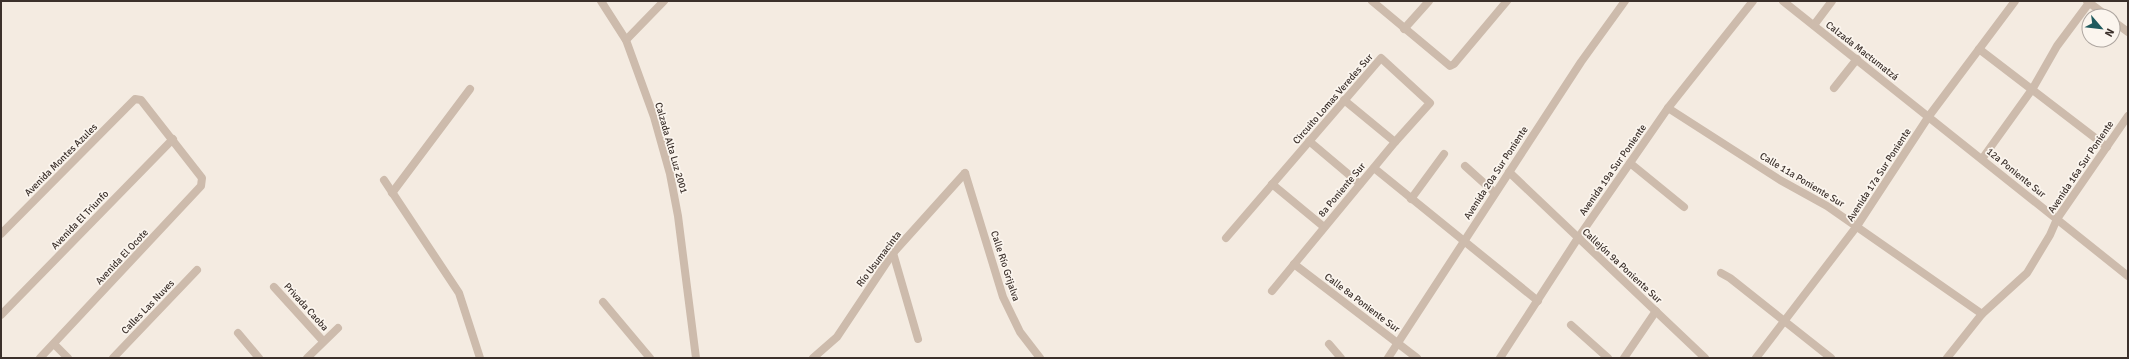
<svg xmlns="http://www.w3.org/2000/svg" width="2129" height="359" viewBox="0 0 2129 359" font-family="Signika,sans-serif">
	<rect width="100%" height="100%" fill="#f4ebe1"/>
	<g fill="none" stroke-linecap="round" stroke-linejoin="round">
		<g stroke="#cdbbac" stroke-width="8">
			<path d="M 601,1 L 626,40 L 654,117 L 670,174 L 678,216 L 696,358"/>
			<path d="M 1372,1 L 1450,66 L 1454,64 L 1507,1"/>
			<path d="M 1783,1 L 2128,276"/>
			<path d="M 2087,1 L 2107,16"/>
			<path d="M 2113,21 L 2128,32"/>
			<path d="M 1814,25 L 1832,1"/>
			<path d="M 1404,29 L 1429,1"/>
			<path d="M 626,40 L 664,1"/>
			<path d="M 1979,49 L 2107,147"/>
			<path d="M 1834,88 L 1857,59"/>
			<path d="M 1344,100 L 1395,142"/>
			<path d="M 1668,108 L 1780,180 L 1827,206 L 1982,314"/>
			<path d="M 1309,141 L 1360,184"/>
			<path d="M 1982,159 L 2033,88 L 2057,46 L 2089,3"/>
			<path d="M 1630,163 L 1684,207"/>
			<path d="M 1465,166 L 1495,193"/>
			<path d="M 1374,168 L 1538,301"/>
			<path d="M 1509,172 L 1705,358"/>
			<path d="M 965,173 L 1003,297 L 1020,332 L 1040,358"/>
			<path d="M 384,180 L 459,293 L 480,358"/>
			<path d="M 1272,184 L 1324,227"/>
			<path d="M 392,193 L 470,89"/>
			<path d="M 1411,199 L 1444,154"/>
			<path d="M 1,234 L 135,99 L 141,100 L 202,178 L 201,186 L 40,358"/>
			<path d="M 1226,238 L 1381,58 L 1430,103 L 1395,142 L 1272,291"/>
			<path d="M 893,253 L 918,339"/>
			<path d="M 1294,264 L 1417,358"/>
			<path d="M 1721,273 L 1730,278 L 1831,358"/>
			<path d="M 274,287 L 323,341"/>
			<path d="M 603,302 L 650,358"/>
			<path d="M 1,315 L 173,139"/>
			<path d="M 1571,325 L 1608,358"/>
			<path d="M 238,333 L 259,358"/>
			<path d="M 54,344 L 68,358"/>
			<path d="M 1329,344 L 1341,358"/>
			<path d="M 113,358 L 197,270"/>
			<path d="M 307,358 L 338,328"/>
			<path d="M 813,358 L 837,337 L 893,253 L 965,173"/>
			<path d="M 1388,358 L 1581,62 L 1625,1"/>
			<path d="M 1500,358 L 1578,238 L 1668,108 L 1753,1"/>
			<path d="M 1624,358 L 1656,311"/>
			<path d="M 1756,358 L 1857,226 L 1929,116 L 2015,1"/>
			<path d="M 1947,358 L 1982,314 L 2027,273 L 2050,235 L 2057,219 L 2128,116"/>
		</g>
	</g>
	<g text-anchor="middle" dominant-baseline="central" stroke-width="3.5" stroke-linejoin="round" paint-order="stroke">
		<g font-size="10" fill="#3b302b" stroke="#fbf5ee">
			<text transform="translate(1862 51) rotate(38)">Calzada Mactumatzá</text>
			<text transform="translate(1333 99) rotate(-49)">Circuito Lomas Veredes Sur</text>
			<text transform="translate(671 148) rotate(74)">Calzada Alta Luz 2001</text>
			<text transform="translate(61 160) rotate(-45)">Avenida Montes Azules</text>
			<text transform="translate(2081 167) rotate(-56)">Avenida 16a Sur Poniente</text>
			<text transform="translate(1613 170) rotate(-55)">Avenida 19a Sur Poniente</text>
			<text transform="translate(1496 173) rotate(-57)">Avenida 20a Sur Poniente</text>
			<text transform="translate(2016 173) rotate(39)">12a Poniente Sur</text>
			<text transform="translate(1879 175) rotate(-57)">Avenida 17a Sur Poniente</text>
			<text transform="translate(1802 180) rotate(31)">Calle 11a Poniente Sur</text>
			<text transform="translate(1342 190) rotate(-50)">8a Poniente Sur</text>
			<text transform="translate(80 220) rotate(-46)">Avenida El Triunfo</text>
			<text transform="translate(122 257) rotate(-47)">Avenida El Ocote</text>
			<text transform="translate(879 259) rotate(-53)">Río Usumacinta</text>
			<text transform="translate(1005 266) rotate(72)">Calle Río Grijalva</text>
			<text transform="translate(1622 266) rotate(43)">Callejón 9a Poniente Sur</text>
			<text transform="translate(1362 303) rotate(37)">Calle 8a Poniente Sur</text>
			<text transform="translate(148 307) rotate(-46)">Calles Las Nuves</text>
			<text transform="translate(306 307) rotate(48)">Privada Caoba</text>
		</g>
	</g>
	<rect width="2129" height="359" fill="none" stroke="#3b302b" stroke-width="4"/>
	<g transform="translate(2101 28) rotate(118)"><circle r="19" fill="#fbf5ee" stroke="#aea6a0"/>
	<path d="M0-3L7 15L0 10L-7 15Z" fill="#1f5a5e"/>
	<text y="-6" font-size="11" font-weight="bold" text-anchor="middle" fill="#3b302b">N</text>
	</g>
</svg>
